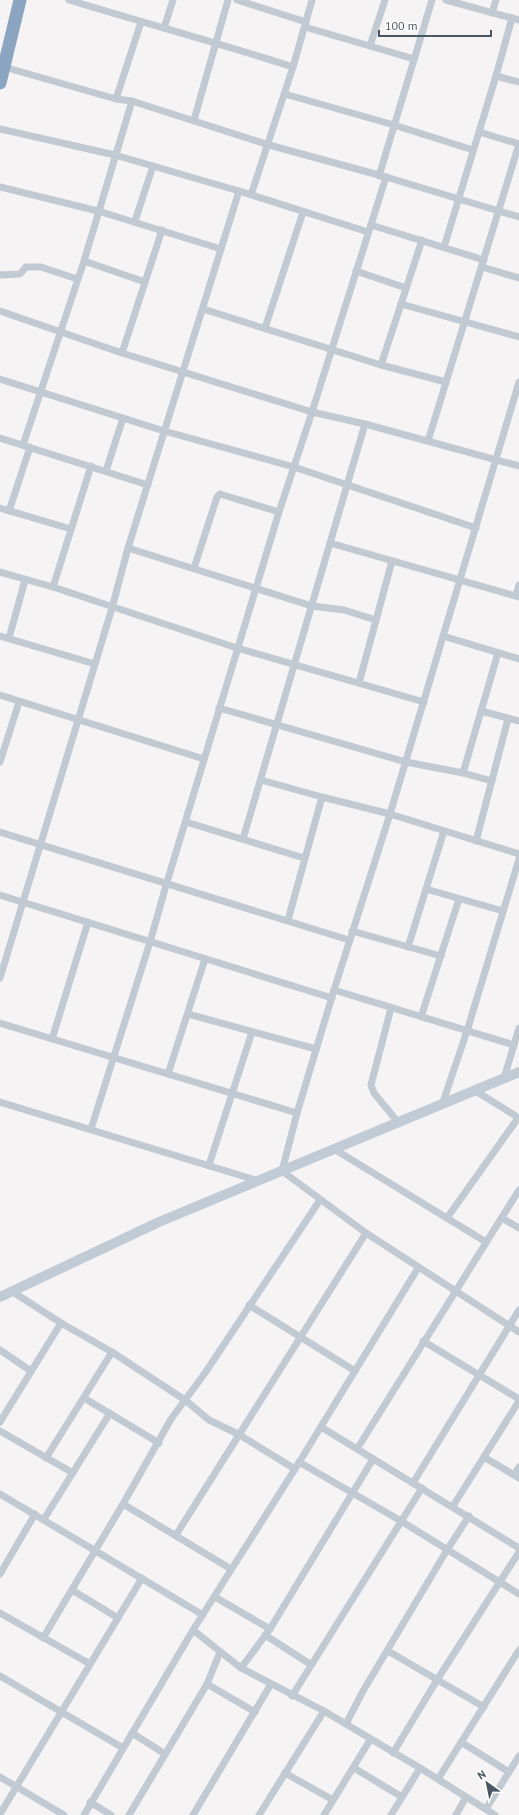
<svg xmlns="http://www.w3.org/2000/svg" width="519" height="1815" viewBox="0 0 519 1815" font-family="'PT Sans',sans-serif">
	<rect width="100%" height="100%" fill="#f5f3f3"/>
	<g fill="none" stroke-linecap="round" stroke-linejoin="round">
		<g stroke="#c1cad2" stroke-width="7">
			<path d="M 69,0 C 144,23 219,43 293,67"/>
			<path d="M 237,0 L 306,22"/>
			<path d="M 446,0 L 519,20"/>
			<path d="M 492,13 L 496,0"/>
			<path d="M 305,27 L 414,59"/>
			<path d="M 164,28 L 173,0"/>
			<path d="M 370,46 L 385,0"/>
			<path d="M 4,67 L 116,99 L 132,101 L 269,145 L 386,177 L 519,217"/>
			<path d="M 496,76 L 519,82"/>
			<path d="M 285,94 L 394,125 L 473,150"/>
			<path d="M 116,99 L 141,22"/>
			<path d="M 194,120 L 228,0"/>
			<path d="M 0,129 L 115,155 L 239,191 L 368,232"/>
			<path d="M 479,132 L 519,144"/>
			<path d="M 379,176 L 432,0"/>
			<path d="M 0,187 L 98,211 L 221,249"/>
			<path d="M 251,195 L 293,67 L 312,0"/>
			<path d="M 135,221 L 153,166"/>
			<path d="M 371,225 L 484,260"/>
			<path d="M 444,247 L 496,76 L 512,18"/>
			<path d="M 84,261 L 145,282"/>
			<path d="M 482,267 L 519,278"/>
			<path d="M 356,271 L 406,288"/>
			<path d="M 0,275 L 20,274 L 26,267 L 41,267 L 77,279"/>
			<path d="M 401,304 L 519,337"/>
			<path d="M 203,309 L 381,365 L 446,382"/>
			<path d="M 0,311 L 122,353 L 312,412 L 365,424 L 519,466"/>
			<path d="M 265,328 L 303,212"/>
			<path d="M 122,353 L 162,230"/>
			<path d="M 381,365 L 422,240"/>
			<path d="M 0,379 L 164,431 L 294,467 L 476,528"/>
			<path d="M 519,382 L 390,814 L 334,990 L 297,1113 L 282,1171 L 366,1233 L 519,1332"/>
			<path d="M 0,438 L 148,485"/>
			<path d="M 428,441 L 519,144"/>
			<path d="M 23,445 L 84,261 L 132,101"/>
			<path d="M 106,471 L 123,418"/>
			<path d="M 0,508 L 71,529"/>
			<path d="M 9,511 L 30,447"/>
			<path d="M 330,543 L 519,597"/>
			<path d="M 128,548 L 312,606 L 344,610 L 376,620"/>
			<path d="M 194,568 L 217,497 L 220,494 L 279,512"/>
			<path d="M 0,572 L 53,587 L 237,648 L 424,702"/>
			<path d="M 53,587 L 91,466"/>
			<path d="M 516,596 L 519,585"/>
			<path d="M 0,636 L 95,664"/>
			<path d="M 443,636 L 519,659"/>
			<path d="M 9,638 L 25,580"/>
			<path d="M 359,683 L 392,561"/>
			<path d="M 0,695 L 204,759"/>
			<path d="M 219,708 L 406,762 L 463,773 L 492,781"/>
			<path d="M 481,711 L 519,721"/>
			<path d="M 0,762 L 19,702"/>
			<path d="M 463,773 L 498,653"/>
			<path d="M 261,780 L 322,797 L 390,814 L 519,854"/>
			<path d="M 186,822 L 304,858"/>
			<path d="M 0,832 L 349,940"/>
			<path d="M 243,839 L 365,424"/>
			<path d="M 476,841 L 508,719"/>
			<path d="M 426,889 L 503,911"/>
			<path d="M 0,895 L 332,998"/>
			<path d="M 288,920 L 322,797"/>
			<path d="M 352,931 L 441,956"/>
			<path d="M 408,947 L 444,831"/>
			<path d="M 0,978 L 112,608 L 128,548 L 239,191"/>
			<path d="M 334,990 L 514,1045"/>
			<path d="M 391,1008 L 371,1085 L 374,1093 L 397,1121"/>
			<path d="M 188,1014 L 316,1049"/>
			<path d="M 421,1017 L 459,899"/>
			<path d="M 0,1023 L 297,1113"/>
			<path d="M 52,1039 L 88,922"/>
			<path d="M 168,1074 L 205,959"/>
			<path d="M 504,1078 L 519,1028"/>
			<path d="M 474,1090 L 519,1118"/>
			<path d="M 0,1102 L 259,1181"/>
			<path d="M 443,1102 L 467,1031 L 519,859"/>
			<path d="M 91,1129 L 150,942 L 167,882 L 279,512 L 312,412 L 386,177"/>
			<path d="M 334,1149 L 486,1242"/>
			<path d="M 209,1165 L 252,1032"/>
			<path d="M 447,1218 L 518,1118"/>
			<path d="M 502,1218 L 519,1228"/>
			<path d="M 13,1292 L 61,1323 L 112,1352 L 185,1400 L 209,1420 L 238,1434 L 295,1469"/>
			<path d="M 249,1305 L 355,1371"/>
			<path d="M 423,1341 L 519,1399"/>
			<path d="M 0,1350 L 31,1371"/>
			<path d="M 84,1398 L 159,1443"/>
			<path d="M 0,1422 L 61,1323"/>
			<path d="M 321,1427 L 519,1548"/>
			<path d="M 0,1431 L 73,1473"/>
			<path d="M 357,1449 L 519,1190"/>
			<path d="M 484,1457 L 519,1478"/>
			<path d="M 46,1458 L 112,1352"/>
			<path d="M 299,1462 L 401,1521 L 519,1594"/>
			<path d="M 514,1475 L 519,1467"/>
			<path d="M 413,1483 L 519,1310"/>
			<path d="M 0,1494 L 203,1615"/>
			<path d="M 123,1504 L 231,1569"/>
			<path d="M 453,1506 L 519,1401"/>
			<path d="M 44,1519 L 110,1413"/>
			<path d="M 176,1535 L 366,1233"/>
			<path d="M 0,1574 L 35,1514"/>
			<path d="M 72,1590 L 118,1618"/>
			<path d="M 215,1597 L 270,1629"/>
			<path d="M 0,1613 L 90,1664"/>
			<path d="M 193,1630 L 241,1668 L 324,1711 L 420,1768 L 495,1815"/>
			<path d="M 265,1635 L 310,1664"/>
			<path d="M 43,1638 L 123,1504 L 171,1419 L 205,1373 L 320,1200"/>
			<path d="M 388,1651 L 484,1707"/>
			<path d="M 241,1668 L 270,1629 L 373,1459"/>
			<path d="M 0,1676 L 123,1748"/>
			<path d="M 207,1684 L 255,1712"/>
			<path d="M 292,1696 L 422,1488"/>
			<path d="M 346,1724 L 363,1691 L 447,1550 L 469,1516"/>
			<path d="M 132,1733 L 165,1754"/>
			<path d="M 461,1742 L 509,1772"/>
			<path d="M 393,1753 L 437,1680 L 519,1552"/>
			<path d="M 354,1768 L 402,1797"/>
			<path d="M 285,1773 L 333,1800"/>
			<path d="M 0,1777 L 64,1815"/>
			<path d="M 438,1779 L 519,1650"/>
			<path d="M 90,1802 L 111,1815"/>
			<path d="M 486,1809 L 519,1756"/>
			<path d="M 0,1814 L 142,1578"/>
			<path d="M 84,1815 L 193,1630 L 295,1469 L 418,1268"/>
			<path d="M 129,1815 L 207,1684 L 220,1652"/>
			<path d="M 193,1815 L 271,1684"/>
			<path d="M 259,1815 L 324,1711"/>
			<path d="M 324,1815 L 370,1740"/>
			<path d="M 391,1815 L 420,1768"/>
			<path d="M 456,1815 L 466,1797"/>
		</g>
		<path stroke="#c1cbd6" stroke-width="10" d="M 0,1297 L 159,1222 L 519,1072"/>
		<path stroke="#8ba5c1" stroke-width="13" d="M 0,83 L 20,0"/>
	</g>
	<g transform="translate(487 1783) rotate(327)" stroke="#ffffff" stroke-width="3" paint-order="stroke">
	<path d="M0-3L7 15L0 10L-7 15Z" fill="#4a5661"/>
	<text y="-6" font-size="11" font-weight="bold" text-anchor="middle" fill="#4a5661">N</text>
	</g>
	<path d="M379 30v6h112v-6" fill="none" stroke="#4a5661" stroke-width="2"/>
	<text x="385" y="30" font-size="12" fill="#4a5661" stroke="#ffffff" stroke-width="3" paint-order="stroke">100 m</text>
</svg>
